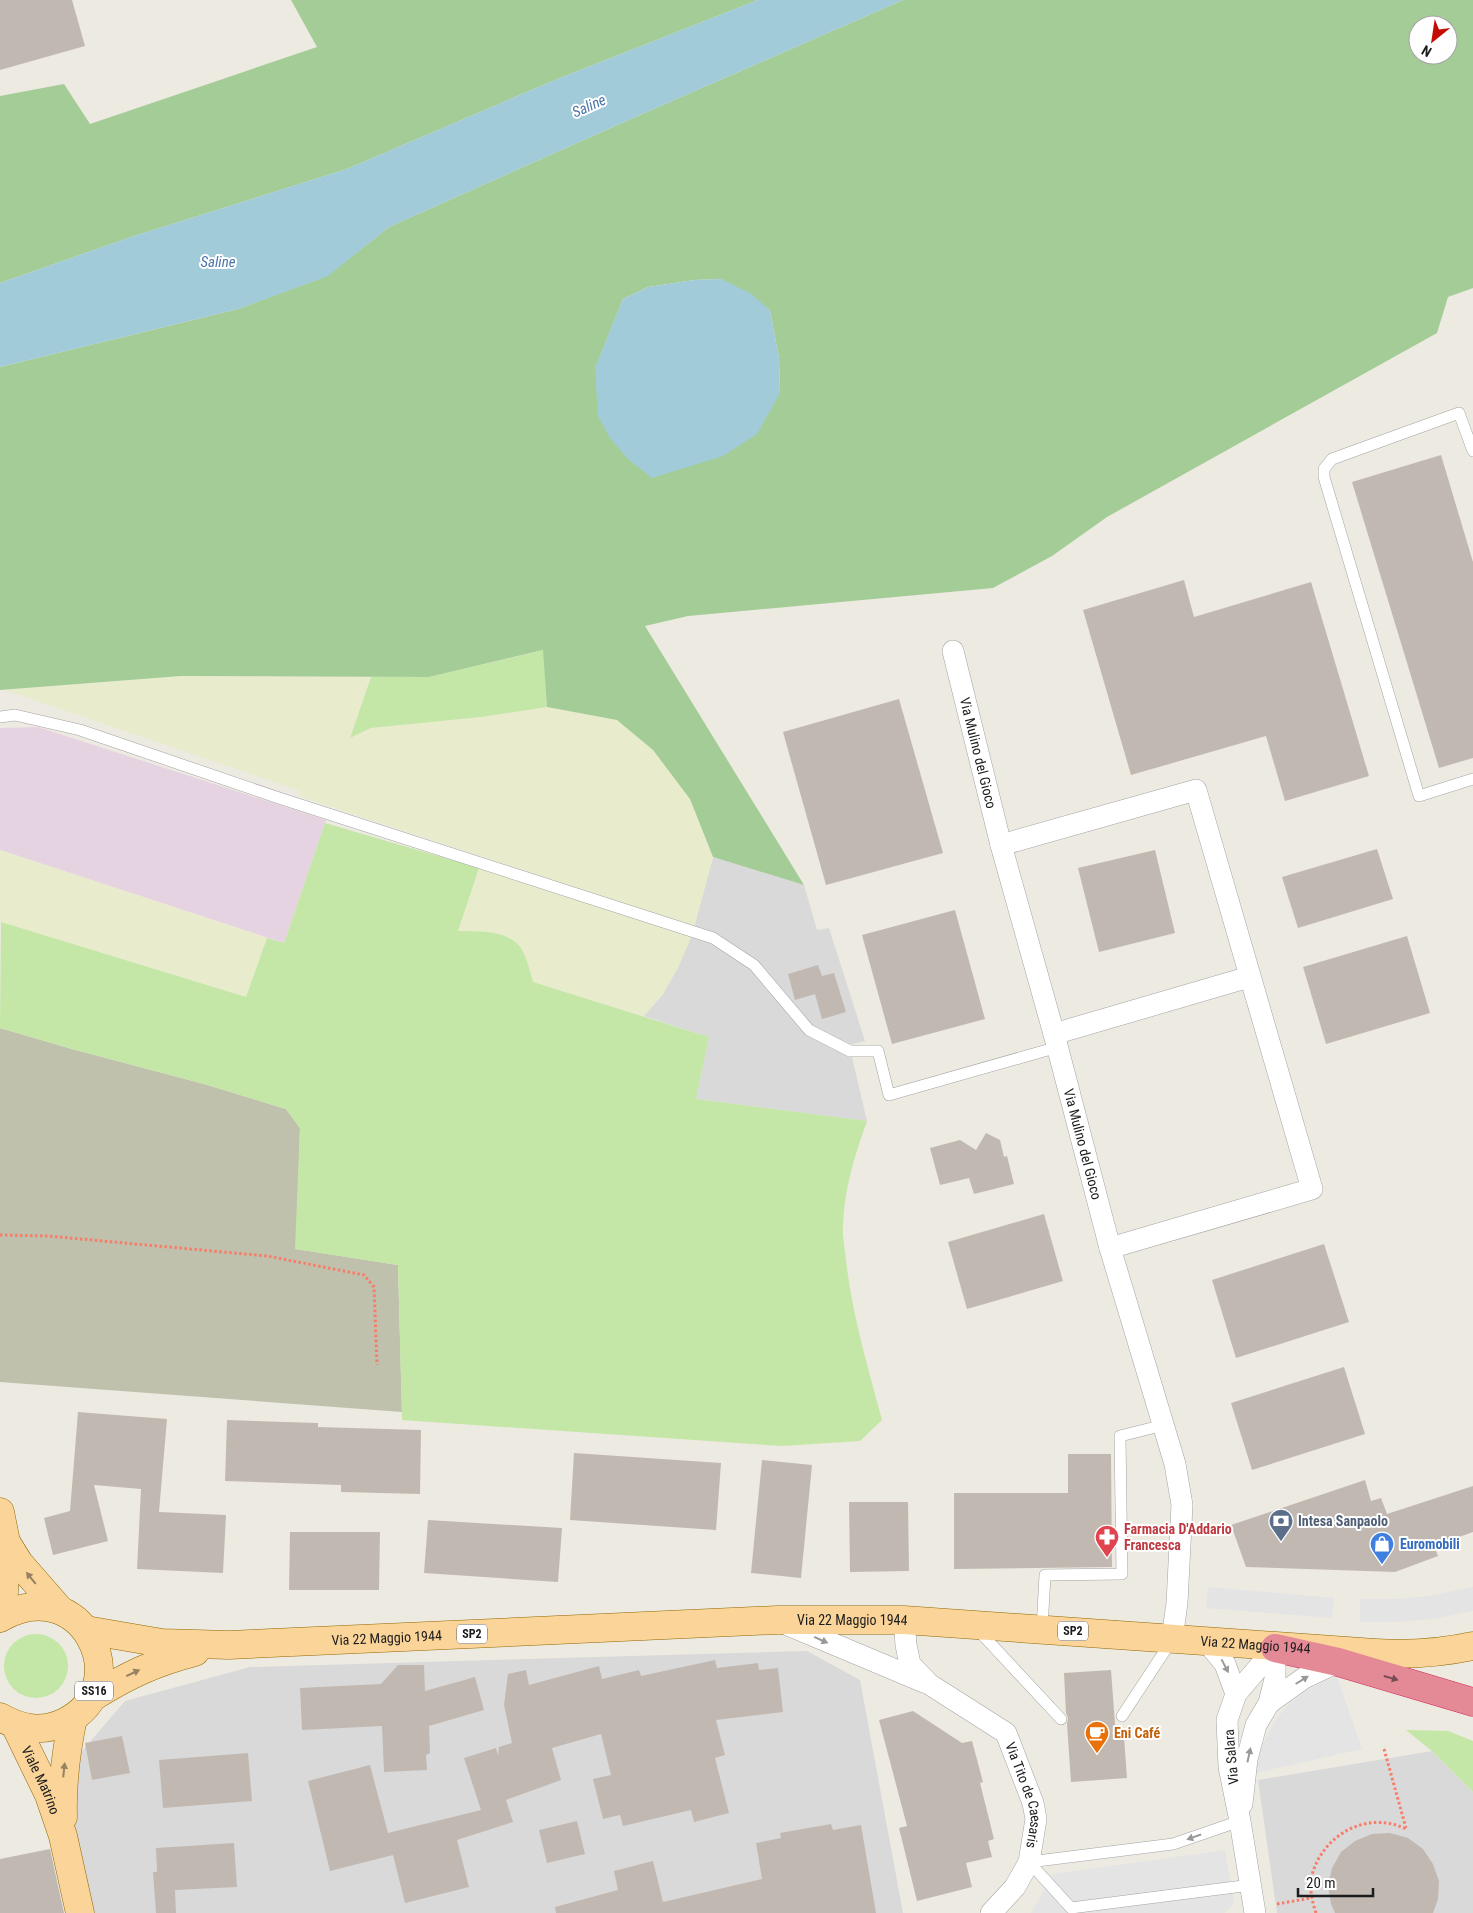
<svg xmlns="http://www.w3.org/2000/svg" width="1473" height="1913" viewBox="0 0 1473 1913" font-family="'Roboto Condensed',sans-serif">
	<rect width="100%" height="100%" fill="#edeae1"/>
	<g fill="#dad9d9">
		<path d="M 713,857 L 804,885 L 817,930 L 829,928 L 865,1041 L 849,1045 L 867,1121 L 696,1099 L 709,1037 L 644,1016 L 663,994 L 692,935 Z"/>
		<path d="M 807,1651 L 860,1680 L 903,1913 L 92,1913 L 71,1832 L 77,1757 L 125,1701 L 250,1667 Z"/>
		<path d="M 1432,1751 L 1473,1792 L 1473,1913 L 1277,1913 L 1258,1780 Z"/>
	</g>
	<path fill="#e6d3e2" d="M 38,727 L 326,820 L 284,943 L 0,850 L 0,728 Z"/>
	<path fill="#c0c1ad" d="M 0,1028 L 72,1049 L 204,1084 L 286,1109 L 300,1128 L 296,1249 L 398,1265 L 402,1412 L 0,1382 Z"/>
	<g fill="#e8eccc">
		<path d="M 181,676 L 371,677 L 350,738 L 371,728 L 481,717 L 547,707 L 618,720 L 653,750 L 690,798 L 713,857 L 694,927 L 299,796 L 300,791 L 5,690 Z"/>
		<path d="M 0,850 L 267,938 L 246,997 L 0,922 Z"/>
		<path d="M 479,868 L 692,935 L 678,968 L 663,994 L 644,1016 L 532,982 L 528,965 L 520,947 L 505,936 L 482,931 L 458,931 Z"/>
	</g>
	<g fill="#c4e7a7">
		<path d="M 544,650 L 547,707 L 481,717 L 371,728 L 350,738 L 371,677 L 429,677 Z"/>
		<path d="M 325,823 L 479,868 L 458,931 C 477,931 509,930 521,948 C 527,958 530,971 533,982 L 709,1037 L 696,1099 L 867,1121 C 855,1154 844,1190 843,1225 C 842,1237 845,1249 846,1260 C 852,1315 868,1367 882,1420 L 860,1441 L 782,1446 L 402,1420 L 398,1265 L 295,1249 L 300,1128 L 286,1109 L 204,1084 L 72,1049 L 0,1028 L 1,922 L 246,997 L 267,938 L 284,943 Z"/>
		<circle cx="36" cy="1666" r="32"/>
		<path d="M 1406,1730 L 1448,1731 L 1473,1741 L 1473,1792 L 1432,1751 Z"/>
	</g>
	<g fill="#a4cc96" fill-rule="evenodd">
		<path d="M 291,0 L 758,0 L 555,80 L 347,169 L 131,237 L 0,283 L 0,96 L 64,84 L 90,124 L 317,47 Z"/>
		<path d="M 903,0 L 1473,0 L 1473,288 L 1448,297 L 1437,333 L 1107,517 L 1052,556 L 993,588 L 688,616 L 645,626 L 804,885 L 713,857 L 690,799 L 653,750 L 617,720 L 547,707 L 543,650 L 429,677 L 181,676 L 0,690 L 0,367 L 238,309 L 327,276 L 389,227 L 624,122 ZM 1418,25 L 1448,25 L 1448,55 L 1418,55 ZM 721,279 L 770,310 L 779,358 L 780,393 L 595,369 L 623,299 L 648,287 L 694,280 Z"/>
	</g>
	<g fill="#e4e4e4">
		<path d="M 1208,1587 L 1334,1598 L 1332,1618 L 1206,1608 Z"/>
		<path d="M 1473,1587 L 1473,1611 L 1432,1619 L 1397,1622 L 1360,1622 L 1360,1599 L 1395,1599 L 1429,1596 Z"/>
		<path d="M 1337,1677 L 1362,1749 L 1255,1773 L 1261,1747 L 1277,1718 L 1290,1703 L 1303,1693 L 1316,1685 Z"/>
		<path d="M 1225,1850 L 1234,1904 L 1224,1913 L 1031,1913 L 1053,1874 Z"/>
	</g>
	<g fill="#a2cbda">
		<path d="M 758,0 L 903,0 L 624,122 L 389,227 L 328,276 L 238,309 L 0,367 L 0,283 L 131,237 L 347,169 L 555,80 Z"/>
		<path d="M 721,279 L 750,293 L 770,310 L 779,358 L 780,393 L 757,434 L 723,456 L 652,478 L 627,458 L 610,438 L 598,416 L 595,368 L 623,299 L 648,287 L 694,280 Z"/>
	</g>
	<g fill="#c1b9b1">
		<path d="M 0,0 L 72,0 L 85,46 L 0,70 Z"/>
		<path d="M 1441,455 L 1473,562 L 1473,758 L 1439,768 L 1352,482 Z"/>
		<path d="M 1184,580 L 1194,617 L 1311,582 L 1369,776 L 1285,801 L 1266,736 L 1131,775 L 1083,610 Z"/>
		<path d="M 899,699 L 943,853 L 826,885 L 783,732 Z"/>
		<path d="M 1377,849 L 1393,899 L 1298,928 L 1282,877 Z"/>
		<path d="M 1155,850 L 1175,933 L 1099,952 L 1078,868 Z"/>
		<path d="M 955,910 L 985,1019 L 892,1044 L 862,935 Z"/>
		<path d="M 1407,936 L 1430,1013 L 1326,1044 L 1303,967 Z"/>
		<path d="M 818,965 L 822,976 L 834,973 L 846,1012 L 822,1019 L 815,994 L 795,1000 L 788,974 Z"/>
		<path d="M 986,1133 L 1000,1140 L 1004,1157 L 1007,1156 L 1014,1184 L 974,1194 L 969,1178 L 940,1185 L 930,1148 L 960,1140 L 976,1150 Z"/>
		<path d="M 1044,1214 L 1063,1281 L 967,1309 L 948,1242 Z"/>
		<path d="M 1324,1244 L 1349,1322 L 1236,1358 L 1212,1280 Z"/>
		<path d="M 1344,1367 L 1365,1434 L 1252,1470 L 1231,1403 Z"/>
		<path d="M 78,1412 L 167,1419 L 159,1512 L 226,1515 L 223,1573 L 137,1569 L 141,1489 L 94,1485 L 108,1541 L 53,1555 L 44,1518 L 70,1511 Z"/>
		<path d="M 227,1420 L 318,1423 L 318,1427 L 421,1430 L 420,1494 L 341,1492 L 341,1485 L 225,1481 Z"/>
		<path d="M 574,1453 L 721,1463 L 716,1530 L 570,1520 Z"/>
		<path d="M 1068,1454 L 1111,1454 L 1112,1567 L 954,1569 L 954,1493 L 1068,1493 Z"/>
		<path d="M 762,1460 L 812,1465 L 801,1578 L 751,1573 Z"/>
		<path d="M 1365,1480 L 1371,1501 L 1381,1498 L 1387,1514 L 1473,1486 L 1473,1532 L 1434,1546 L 1438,1556 L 1395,1572 L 1246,1567 L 1231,1525 Z"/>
		<path d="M 849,1502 L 908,1502 L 909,1571 L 850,1572 Z"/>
		<path d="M 428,1520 L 562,1528 L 558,1582 L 424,1573 Z"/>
		<path d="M 290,1532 L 380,1532 L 379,1590 L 289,1590 Z"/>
		<path d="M 715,1660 L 717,1668 L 758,1663 L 759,1670 L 778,1668 L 783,1712 L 716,1720 L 725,1755 L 715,1758 L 729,1813 L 694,1822 L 691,1810 L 623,1826 L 620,1815 L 603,1819 L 593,1779 L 611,1775 L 601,1734 L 552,1748 L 561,1780 L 506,1800 L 513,1822 L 457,1840 L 469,1887 L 405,1903 L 393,1855 L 330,1871 L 308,1781 L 370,1765 L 388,1833 L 481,1810 L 464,1758 L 496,1748 L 498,1755 L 499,1747 L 512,1743 L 504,1705 L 508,1674 L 526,1670 L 529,1685 L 599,1666 L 602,1679 L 639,1670 L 641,1676 Z"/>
		<path d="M 398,1665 L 424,1665 L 425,1691 L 475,1677 L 484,1710 L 429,1726 L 430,1753 L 426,1755 L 427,1770 L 384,1772 L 382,1726 L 302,1730 L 300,1688 L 381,1684 Z"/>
		<path d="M 1111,1670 L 1116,1738 L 1124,1737 L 1127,1778 L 1071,1782 L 1067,1724 L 1068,1718 L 1066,1713 L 1064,1673 Z"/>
		<path d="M 913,1711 L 962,1743 L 972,1741 L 983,1782 L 980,1783 L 994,1839 L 988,1841 L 992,1857 L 966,1863 L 972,1887 L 917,1901 L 899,1828 L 907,1826 L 879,1720 Z"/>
		<path d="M 122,1736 L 130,1773 L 92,1780 L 85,1743 Z"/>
		<path d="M 248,1753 L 252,1801 L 163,1808 L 159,1760 Z"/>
		<path d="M 577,1821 L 585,1854 L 547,1863 L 539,1830 Z"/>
		<path d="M 831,1824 L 833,1830 L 861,1825 L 876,1913 L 556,1913 L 555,1907 L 618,1890 L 614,1871 L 653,1861 L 663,1902 L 762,1879 L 756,1843 L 781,1838 L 780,1833 Z"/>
		<path d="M 1390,1833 L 1408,1838 L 1423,1849 L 1433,1864 L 1439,1881 L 1438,1899 L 1433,1913 L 1335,1913 L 1331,1904 L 1328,1886 L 1332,1868 L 1341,1852 L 1355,1841 L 1372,1834 Z"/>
		<path d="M 234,1843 L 237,1887 L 175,1890 L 176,1913 L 156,1913 L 153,1872 L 157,1872 L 156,1848 Z"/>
		<path d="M 50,1849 L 64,1913 L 0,1913 L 0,1859 Z"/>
	</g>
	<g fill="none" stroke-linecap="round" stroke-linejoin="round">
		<defs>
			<g id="service">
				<path d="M 1473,451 L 1459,413 L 1332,459 L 1324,469 L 1324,477 L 1419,796 L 1473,779"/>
				<path d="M 0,717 L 15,715 L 80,730 L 279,798 L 713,938 L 754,965 L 809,1030 L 850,1051 L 878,1051 L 889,1095 L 1058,1047"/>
				<path d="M 1042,1629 L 1045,1575 L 1122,1574 L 1120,1436 L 1164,1425"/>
				<path d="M 978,1630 L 1061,1719"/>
				<path d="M 1122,1716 L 1172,1640"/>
				<path d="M 1029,1862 L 1071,1908 L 1251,1885"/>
				<path d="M 1029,1862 L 1173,1844 L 1240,1821"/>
			</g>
			<g id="minor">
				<path id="s1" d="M 953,651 L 1001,845 L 1054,1034 L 1110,1248 L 1175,1464 L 1182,1505 L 1177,1603 L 1172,1639"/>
				<path d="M 1001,845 L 1196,790 L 1312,1189 L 1110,1248"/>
				<path d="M 1054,1034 L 1249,977"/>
				<path id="s2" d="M 904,1620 L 906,1645 L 910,1664 L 929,1684 L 1006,1733 L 1033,1803 L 1036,1819 L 1029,1862 L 1015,1887 L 991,1913"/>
				<path d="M 781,1622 L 924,1682"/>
				<path d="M 1207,1642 L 1225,1664 L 1236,1694"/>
				<path d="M 1269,1703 L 1304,1678 L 1338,1662 L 1341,1657"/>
				<path d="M 1242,1804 L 1247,1759 L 1256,1725 L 1269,1703 L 1275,1679 L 1275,1648"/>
				<path d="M 1255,1913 L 1240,1821 L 1229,1767 L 1227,1720 L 1236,1694 L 1275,1648"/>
			</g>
			<g id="primary">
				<path d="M 0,1512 L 6,1542 L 4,1592 L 0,1618"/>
				<path d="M 6,1542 L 19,1563 L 60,1610"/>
				<path d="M 0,1618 C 82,1570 138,1686 65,1722 C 42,1733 21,1729 0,1717"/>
				<path id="s3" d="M 86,1630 L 162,1643 L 229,1645 L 777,1620 L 904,1620 L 1375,1653 C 1408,1655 1441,1653 1473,1646"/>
				<path d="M 91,1698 C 128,1675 153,1663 195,1652"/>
				<path id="s4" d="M 15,1725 L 49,1795 L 63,1836 L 80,1913"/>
				<path d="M 63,1817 C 62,1783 66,1751 73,1718"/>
			</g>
			<path id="motorway" d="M 1275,1648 L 1338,1662 L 1473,1702"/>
		</defs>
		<use href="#service" stroke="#a3a3a3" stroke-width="12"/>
		<use href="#minor" stroke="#a3a3a3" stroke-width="22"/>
		<use href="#primary" stroke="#906803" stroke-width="29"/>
		<use href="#motorway" stroke="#d3275a" stroke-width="29"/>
		<g stroke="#f77d68" stroke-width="3" stroke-dasharray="2.5 2.5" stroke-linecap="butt">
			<path d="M 0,1235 L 48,1236 L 267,1256 L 364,1275 L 374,1287 L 377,1365"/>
			<path d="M 1384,1749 L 1406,1828"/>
			<path d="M 1277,1904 L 1311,1898"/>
			<path d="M 1316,1913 C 1312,1901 1309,1888 1312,1875 C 1323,1834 1368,1810 1406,1829"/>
		</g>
		<use href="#service" stroke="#fff" stroke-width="11"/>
		<use href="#minor" stroke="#fff" stroke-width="21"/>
		<use href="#primary" stroke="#fad499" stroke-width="28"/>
		<use href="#motorway" stroke="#e48996" stroke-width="28"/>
	</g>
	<defs><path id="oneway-solid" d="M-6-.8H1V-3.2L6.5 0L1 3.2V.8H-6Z" transform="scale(1.25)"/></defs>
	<g fill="#968161">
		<use href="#oneway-solid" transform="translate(31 1578) rotate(-129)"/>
		<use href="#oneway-solid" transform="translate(133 1673) rotate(-25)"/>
		<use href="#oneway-solid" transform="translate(64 1770) rotate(-84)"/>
	</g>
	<g fill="#999">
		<use href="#oneway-solid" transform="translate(821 1640) rotate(24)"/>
		<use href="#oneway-solid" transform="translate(1225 1666) rotate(62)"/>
		<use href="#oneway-solid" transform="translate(1302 1680) rotate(-32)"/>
		<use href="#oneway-solid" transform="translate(1249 1755) rotate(-78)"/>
		<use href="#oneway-solid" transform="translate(1194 1837) rotate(161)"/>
	</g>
	<use fill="#764d53" href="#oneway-solid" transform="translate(1391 1678) rotate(16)"/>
	<defs>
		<symbol id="bank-pin" viewBox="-11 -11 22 30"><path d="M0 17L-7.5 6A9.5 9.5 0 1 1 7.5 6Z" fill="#5c6f8a" stroke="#fff"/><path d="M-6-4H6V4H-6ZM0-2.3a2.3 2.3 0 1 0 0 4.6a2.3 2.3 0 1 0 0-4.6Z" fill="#fff"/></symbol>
		<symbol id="pharmacy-pin" viewBox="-11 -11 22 30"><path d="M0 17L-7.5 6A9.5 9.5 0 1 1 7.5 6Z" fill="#e0444e" stroke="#fff"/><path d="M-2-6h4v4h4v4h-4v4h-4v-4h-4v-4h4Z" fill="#fff"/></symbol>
		<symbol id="shop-pin" viewBox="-11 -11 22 30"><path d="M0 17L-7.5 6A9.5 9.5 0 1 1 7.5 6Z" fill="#3f7fe0" stroke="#fff"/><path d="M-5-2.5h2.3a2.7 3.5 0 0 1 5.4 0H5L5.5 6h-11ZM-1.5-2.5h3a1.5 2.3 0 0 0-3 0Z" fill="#fff"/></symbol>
		<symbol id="cafe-pin" viewBox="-11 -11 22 30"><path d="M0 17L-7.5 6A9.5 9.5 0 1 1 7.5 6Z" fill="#e8710a" stroke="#fff"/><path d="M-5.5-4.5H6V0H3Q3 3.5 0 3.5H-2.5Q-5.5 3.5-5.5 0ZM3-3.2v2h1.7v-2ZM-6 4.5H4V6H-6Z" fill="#fff"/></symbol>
	</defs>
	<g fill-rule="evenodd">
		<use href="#bank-pin" x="1267" y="1507" width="28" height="38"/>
		<use href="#pharmacy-pin" x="1093" y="1523" width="28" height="38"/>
		<use href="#shop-pin" x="1368" y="1530" width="28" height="38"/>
		<use href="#cafe-pin" x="1083" y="1719" width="28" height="38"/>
	</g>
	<g text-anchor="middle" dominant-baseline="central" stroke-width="4" stroke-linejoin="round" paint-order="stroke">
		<g fill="#fff" stroke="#606060" stroke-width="1">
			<rect x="1058" y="1621.5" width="30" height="19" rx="4"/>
			<rect x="457" y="1624.5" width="30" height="19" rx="4"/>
			<rect x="75" y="1681.5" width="38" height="19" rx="4"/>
		</g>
		<g font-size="12" font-weight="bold" fill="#1c1c1c">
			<text x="1073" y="1631">SP2</text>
			<text x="472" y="1634">SP2</text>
			<text x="94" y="1691">SS16</text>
		</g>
		<g font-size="14" fill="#1c1c1c" stroke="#fff">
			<text stroke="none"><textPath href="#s1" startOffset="105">Via Mulino del Gioco</textPath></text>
			<text stroke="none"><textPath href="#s1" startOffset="510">Via Mulino del Gioco</textPath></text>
			<text stroke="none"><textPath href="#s3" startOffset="768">Via 22 Maggio 1944</textPath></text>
			<text stroke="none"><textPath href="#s3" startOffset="302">Via 22 Maggio 1944</textPath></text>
			<text stroke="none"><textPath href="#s3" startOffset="1172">Via 22 Maggio 1944</textPath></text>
			<text transform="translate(1231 1757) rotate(-95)">Via Salara</text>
			<text stroke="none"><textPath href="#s4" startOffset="61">Viale Matrino</textPath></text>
			<text stroke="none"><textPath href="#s2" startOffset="229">Via Tito de Caesaris</textPath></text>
		</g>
		<g font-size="14" font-weight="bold" fill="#4e5e75" stroke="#fff" text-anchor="start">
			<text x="1298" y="1521">Intesa Sanpaolo</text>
		</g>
		<g font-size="14" font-weight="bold" fill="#be3a42" stroke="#fff" text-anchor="start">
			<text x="1124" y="1529">Farmacia D'Addario<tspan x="1124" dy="16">Francesca</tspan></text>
		</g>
		<g font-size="14" font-weight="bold" fill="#366cbe" stroke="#fff" text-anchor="start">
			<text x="1400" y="1544">Euromobili</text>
		</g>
		<g font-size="14" font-weight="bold" fill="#c56008" stroke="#fff" text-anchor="start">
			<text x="1114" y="1733">Eni Café</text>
		</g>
		<g font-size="15" font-style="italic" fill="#4b75a9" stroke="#fff">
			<text transform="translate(589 106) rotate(-24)">Saline</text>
			<text x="218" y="262">Saline</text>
		</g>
	</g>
	<g transform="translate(1433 40) rotate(210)"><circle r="24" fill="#ffffff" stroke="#a4a4a4"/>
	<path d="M0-4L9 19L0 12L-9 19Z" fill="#c30c04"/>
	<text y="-8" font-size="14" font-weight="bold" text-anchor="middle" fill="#1c1c1c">N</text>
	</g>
	<path d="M1298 1888v8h75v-8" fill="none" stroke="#1c1c1c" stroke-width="2.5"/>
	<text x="1306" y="1888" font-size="15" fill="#1c1c1c" stroke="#ffffff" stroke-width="4" paint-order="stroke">20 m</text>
</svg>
